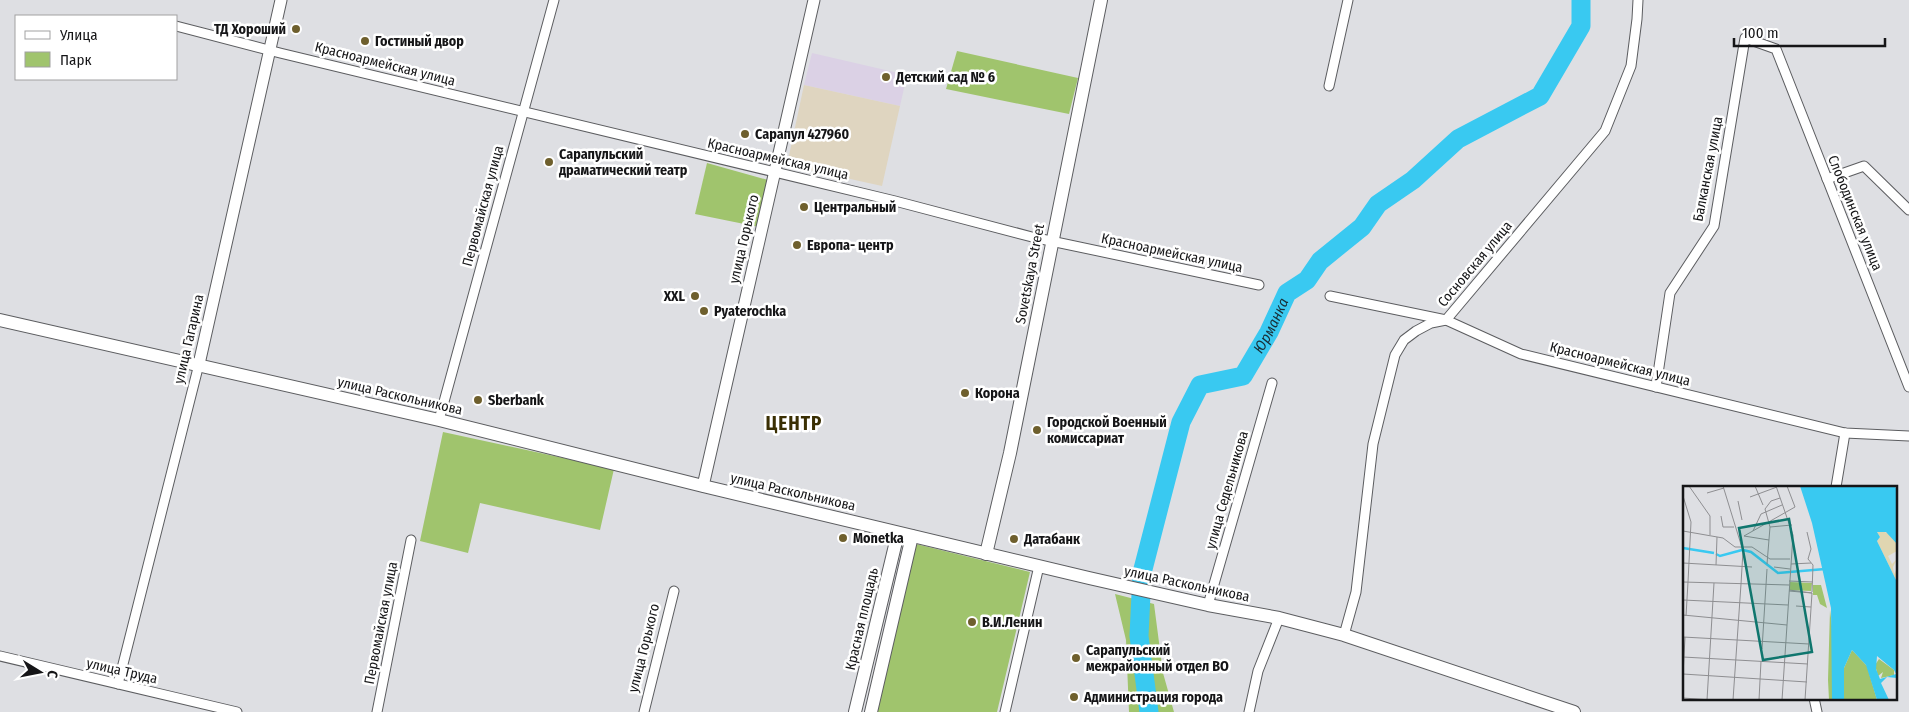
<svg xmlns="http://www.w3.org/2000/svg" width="1909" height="712" viewBox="0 0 1909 712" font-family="'Fira Sans Condensed',sans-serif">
	<rect width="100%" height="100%" fill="#dedfe3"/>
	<path fill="#dbd1e5" d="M 812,53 L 907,75 L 900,106 L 804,85 Z"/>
	<path fill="#dfd5c0" d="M 804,85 L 900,106 L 882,186 L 787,165 Z"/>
	<g fill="#a0c46d">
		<path d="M 957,51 L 1078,78 L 1069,114 L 946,89 Z"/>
		<path d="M 707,163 L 768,180 L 759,227 L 695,214 Z"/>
		<path d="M 443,432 L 614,469 L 600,530 L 480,503 L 468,553 L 420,541 Z"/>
		<path d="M 916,544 L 1030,572 L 997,712 L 877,712 Z"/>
		<path d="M 1115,594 L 1154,604 L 1163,673 L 1174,712 L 1129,712 L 1126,640 Z"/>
	</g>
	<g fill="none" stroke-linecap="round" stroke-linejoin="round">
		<path stroke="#39c9f1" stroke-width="19" id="s1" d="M 1149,712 L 1139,636 L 1142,573 L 1181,422 L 1200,385 L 1243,376 L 1269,332 L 1287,293 L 1307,280 L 1320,261 L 1362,227 L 1378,204 L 1413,180 L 1458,139 L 1540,96 L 1581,26 L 1581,0"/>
		<defs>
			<g id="minor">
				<path d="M 176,26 L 280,53 L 895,201 L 1032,237 L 1259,285"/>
				<path d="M 1329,86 L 1348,0"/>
				<path d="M 1827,179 L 1864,166 L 1909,210"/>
				<path d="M 1330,296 L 1446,320 L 1521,354 L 1845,433 L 1909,436"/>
				<path d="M 1656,387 L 1670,293 L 1714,226 L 1745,38 L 1776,49 L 1909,387"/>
				<path d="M 439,420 L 554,0"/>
				<path d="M 1836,487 L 1845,433"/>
				<path d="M 1208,605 L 1272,383"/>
				<path d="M 1344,635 L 1356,592 L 1373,444 L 1395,355 L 1404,340 L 1416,331 L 1431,323 L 1446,320 L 1605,131 L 1631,66 L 1637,19 L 1638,0"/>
				<path d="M 0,656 L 237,712"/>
				<path d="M 118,684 L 199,364"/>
				<path d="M 1814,698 L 1817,712"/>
				<path d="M 377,712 L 411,540"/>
				<path d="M 644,712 L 674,591"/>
				<path d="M 1005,712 L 1039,566"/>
				<path d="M 1249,712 L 1258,671 L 1279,618"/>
			</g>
			<g id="tertiary">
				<path d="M 199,364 L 281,0"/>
				<path d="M 703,486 L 814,0"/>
			</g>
			<g id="secondary">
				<path d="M 0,320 L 439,420 L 703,486 L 1089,578 L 1208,605 L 1279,618 L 1344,635 L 1574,712"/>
				<path d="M 986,554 L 1010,453 L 1101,0"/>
				<path d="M 855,712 L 898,533"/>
				<path d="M 871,712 L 912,536"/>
			</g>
		</defs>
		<use href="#minor" stroke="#5c5d60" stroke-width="11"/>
		<use href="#tertiary" stroke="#5c5d60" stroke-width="13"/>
		<use href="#secondary" stroke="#5c5d60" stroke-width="14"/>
		<use href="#minor" stroke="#fff" stroke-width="9"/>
		<use href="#tertiary" stroke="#fff" stroke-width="11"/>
		<use href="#secondary" stroke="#fff" stroke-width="12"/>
	</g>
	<g fill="#6e5f2d" stroke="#fff" stroke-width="2">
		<circle cx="296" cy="29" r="5"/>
		<circle cx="365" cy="41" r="5"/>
		<circle cx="886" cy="77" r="5"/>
		<circle cx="745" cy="134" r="5"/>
		<circle cx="549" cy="162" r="5"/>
		<circle cx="804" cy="207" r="5"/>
		<circle cx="797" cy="245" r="5"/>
		<circle cx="695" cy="296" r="5"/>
		<circle cx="704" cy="311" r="5"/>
		<circle cx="965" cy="393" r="5"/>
		<circle cx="478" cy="400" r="5"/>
		<circle cx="1037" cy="430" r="5"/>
		<circle cx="843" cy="538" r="5"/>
		<circle cx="1014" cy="539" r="5"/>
		<circle cx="972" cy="622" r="5"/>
		<circle cx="1076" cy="658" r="5"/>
		<circle cx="1074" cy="697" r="5"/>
	</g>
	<g text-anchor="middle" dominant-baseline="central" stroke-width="5" stroke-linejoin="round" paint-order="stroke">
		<g font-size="14" font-weight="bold" fill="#151517" stroke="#fff" text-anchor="start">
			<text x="286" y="29" text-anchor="end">ТД Хороший</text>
			<text x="375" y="41">Гостиный двор</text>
			<text x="896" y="77">Детский сад № 6</text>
			<text x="755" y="134">Сарапул 427960</text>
			<text x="559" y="154">Сарапульский<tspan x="559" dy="16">драматический театр</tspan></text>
			<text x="814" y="207">Центральный</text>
			<text x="807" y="245">Европа- центр</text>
			<text x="685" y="296" text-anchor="end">XXL</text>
			<text x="714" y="311">Pyaterochka</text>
			<text x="975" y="393">Корона</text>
			<text x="488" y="400">Sberbank</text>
			<text x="1047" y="422">Городской Военный<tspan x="1047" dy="16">комиссариат</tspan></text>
			<text x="853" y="538">Monetka</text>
			<text x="1024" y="539">Датабанк</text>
			<text x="982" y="622">В.И.Ленин</text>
			<text x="1086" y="650">Сарапульский<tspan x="1086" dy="16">межрайонный отдел ВО</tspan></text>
			<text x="1084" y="697">Администрация города</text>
		</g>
		<g font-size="14" fill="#151517" stroke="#fff">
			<text transform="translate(385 64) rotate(14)">Красноармейская улица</text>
			<text transform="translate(778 159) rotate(13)">Красноармейская улица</text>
			<text transform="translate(1708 169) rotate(-79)">Балканская улица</text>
			<text transform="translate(483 206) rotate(-75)">Первомайская улица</text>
			<text transform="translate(1855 213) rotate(68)">Слободинская улица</text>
			<text transform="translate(744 239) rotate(-77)">улица Горького</text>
			<text transform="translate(1172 253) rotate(12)">Красноармейская улица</text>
			<text transform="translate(1475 264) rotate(-50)">Сосновская улица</text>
			<text transform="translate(1030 274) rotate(-79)">Sovetskaya Street</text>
			<text transform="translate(189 339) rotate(-77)">улица Гагарина</text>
			<text transform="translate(1620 364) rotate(14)">Красноармейская улица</text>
			<text transform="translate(400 396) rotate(13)">улица Раскольникова</text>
			<text transform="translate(1227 490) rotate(-74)">улица Седельникова</text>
			<text transform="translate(793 492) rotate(13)">улица Раскольникова</text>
			<text transform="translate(1187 584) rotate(12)">улица Раскольникова</text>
			<text transform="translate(862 619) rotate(-77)">Красная площадь</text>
			<text transform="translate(381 623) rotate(-79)">Первомайская улица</text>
			<text transform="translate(644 648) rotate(-76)">улица Горького</text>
			<text transform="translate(122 671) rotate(13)">улица Труда</text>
		</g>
		<g font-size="15" font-style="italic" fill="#192f37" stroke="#fff">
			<text stroke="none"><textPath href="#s1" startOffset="439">Юрманка</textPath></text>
		</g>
		<g font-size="19" font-weight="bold" letter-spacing="1" fill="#3a2f03" stroke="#fff">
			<text x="794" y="423">ЦЕНТР</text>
		</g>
	</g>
	<g transform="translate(1683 486)">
		<rect width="214" height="214" fill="#dedfe3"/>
		<path d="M 107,96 L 129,97 L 128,105 L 106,104 ZM 130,99 L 138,99 L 144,122 L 137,118 L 134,109 L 130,109 ZM 147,124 L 150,148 L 149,214 L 146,214 L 145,194 ZM 169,164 L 184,180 L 194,214 L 161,214 L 161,182 ZM 196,173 L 211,184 L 211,189 L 198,192 L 200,186 L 195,190 L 192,179 Z" fill="#a0c46d"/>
		<path d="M 197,45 L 205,47 L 214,58 L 214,65 L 205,70 L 209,78 L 214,73 L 210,81 L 211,88 L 214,82 L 214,96 L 194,55 L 197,51 L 194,46 Z" fill="#e0d6b1"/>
		<path d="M 117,0 L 211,0 L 214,3 L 214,58 L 203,46 L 194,46 L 197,51 L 194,55 L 214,96 L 214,192 L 204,191 L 198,197 L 206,214 L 194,214 L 183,179 L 169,164 L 161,182 L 161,214 L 149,214 L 148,122 L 129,37 ZM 194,170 L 211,184 L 213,188 L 197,193 L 193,183 Z" fill="#39c9f1" fill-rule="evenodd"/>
		<path fill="none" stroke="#39c9f1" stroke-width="2.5" d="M 0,62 L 31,67M 60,64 L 68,66 L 95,87 L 142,83M 33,68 L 37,70 L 59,64"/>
		<path fill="none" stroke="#8e8e91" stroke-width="1" d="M 6,0 L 27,30 L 27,49M 40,0 L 60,65 L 58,98M 72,0 L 80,19M 93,0 L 110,49 L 99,214M 24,7 L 41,2M 0,10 L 8,36 L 5,96M 67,11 L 94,1M 55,15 L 59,34M 38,30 L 40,41 L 51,41M 87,41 L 109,39M 0,45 L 40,52 L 52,61 L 69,61 L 87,73 L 107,73M 70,45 L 78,28 L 99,19M 124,46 L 128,63 L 125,73 L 130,79 L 129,106M 61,50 L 112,21 L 104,0M 61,50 L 86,54M 0,77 L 69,81M 84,78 L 87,41 L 82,23 L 88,15 L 97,12M 108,78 L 128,77M 33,79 L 34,51M 91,81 L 107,83M 106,95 L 130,96M 0,96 L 106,99M 106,105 L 129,107 L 106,104M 0,114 L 105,119M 113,120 L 128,121M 0,129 L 104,139M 3,130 L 5,96M 0,151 L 126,158M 79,163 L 84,83M 0,171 L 125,178M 0,188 L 124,196M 0,189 L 2,151M 0,212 L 28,214M 24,214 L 31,97M 50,214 L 58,98M 76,214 L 78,175M 122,214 L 129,107"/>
		<path fill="#0f766e" fill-opacity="0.15" stroke="#0f766e" stroke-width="2.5" d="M 106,33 L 129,166 L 80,174 L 56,42 Z"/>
		<rect width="214" height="214" fill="none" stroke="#151517" stroke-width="2.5"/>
	</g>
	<rect x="15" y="15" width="162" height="65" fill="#ffffff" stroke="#a1a1a2"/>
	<rect x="25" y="31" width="25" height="8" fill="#ffffff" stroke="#a1a1a2"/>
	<text x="60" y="40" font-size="15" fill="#151517">Улица</text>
	<rect x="25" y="52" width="25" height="15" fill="#a0c46d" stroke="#a1a1a2"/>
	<text x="60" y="65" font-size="15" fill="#151517">Парк</text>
	<g transform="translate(40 672) rotate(100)" stroke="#ffffff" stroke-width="4" paint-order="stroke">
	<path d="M0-4L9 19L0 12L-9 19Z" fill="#151517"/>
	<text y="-8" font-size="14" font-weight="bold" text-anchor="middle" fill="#151517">С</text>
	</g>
	<path d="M1734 38v8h151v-8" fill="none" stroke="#151517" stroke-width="2.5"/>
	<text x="1742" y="38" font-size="15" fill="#151517" stroke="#ffffff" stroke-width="4" paint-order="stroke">100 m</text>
</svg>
